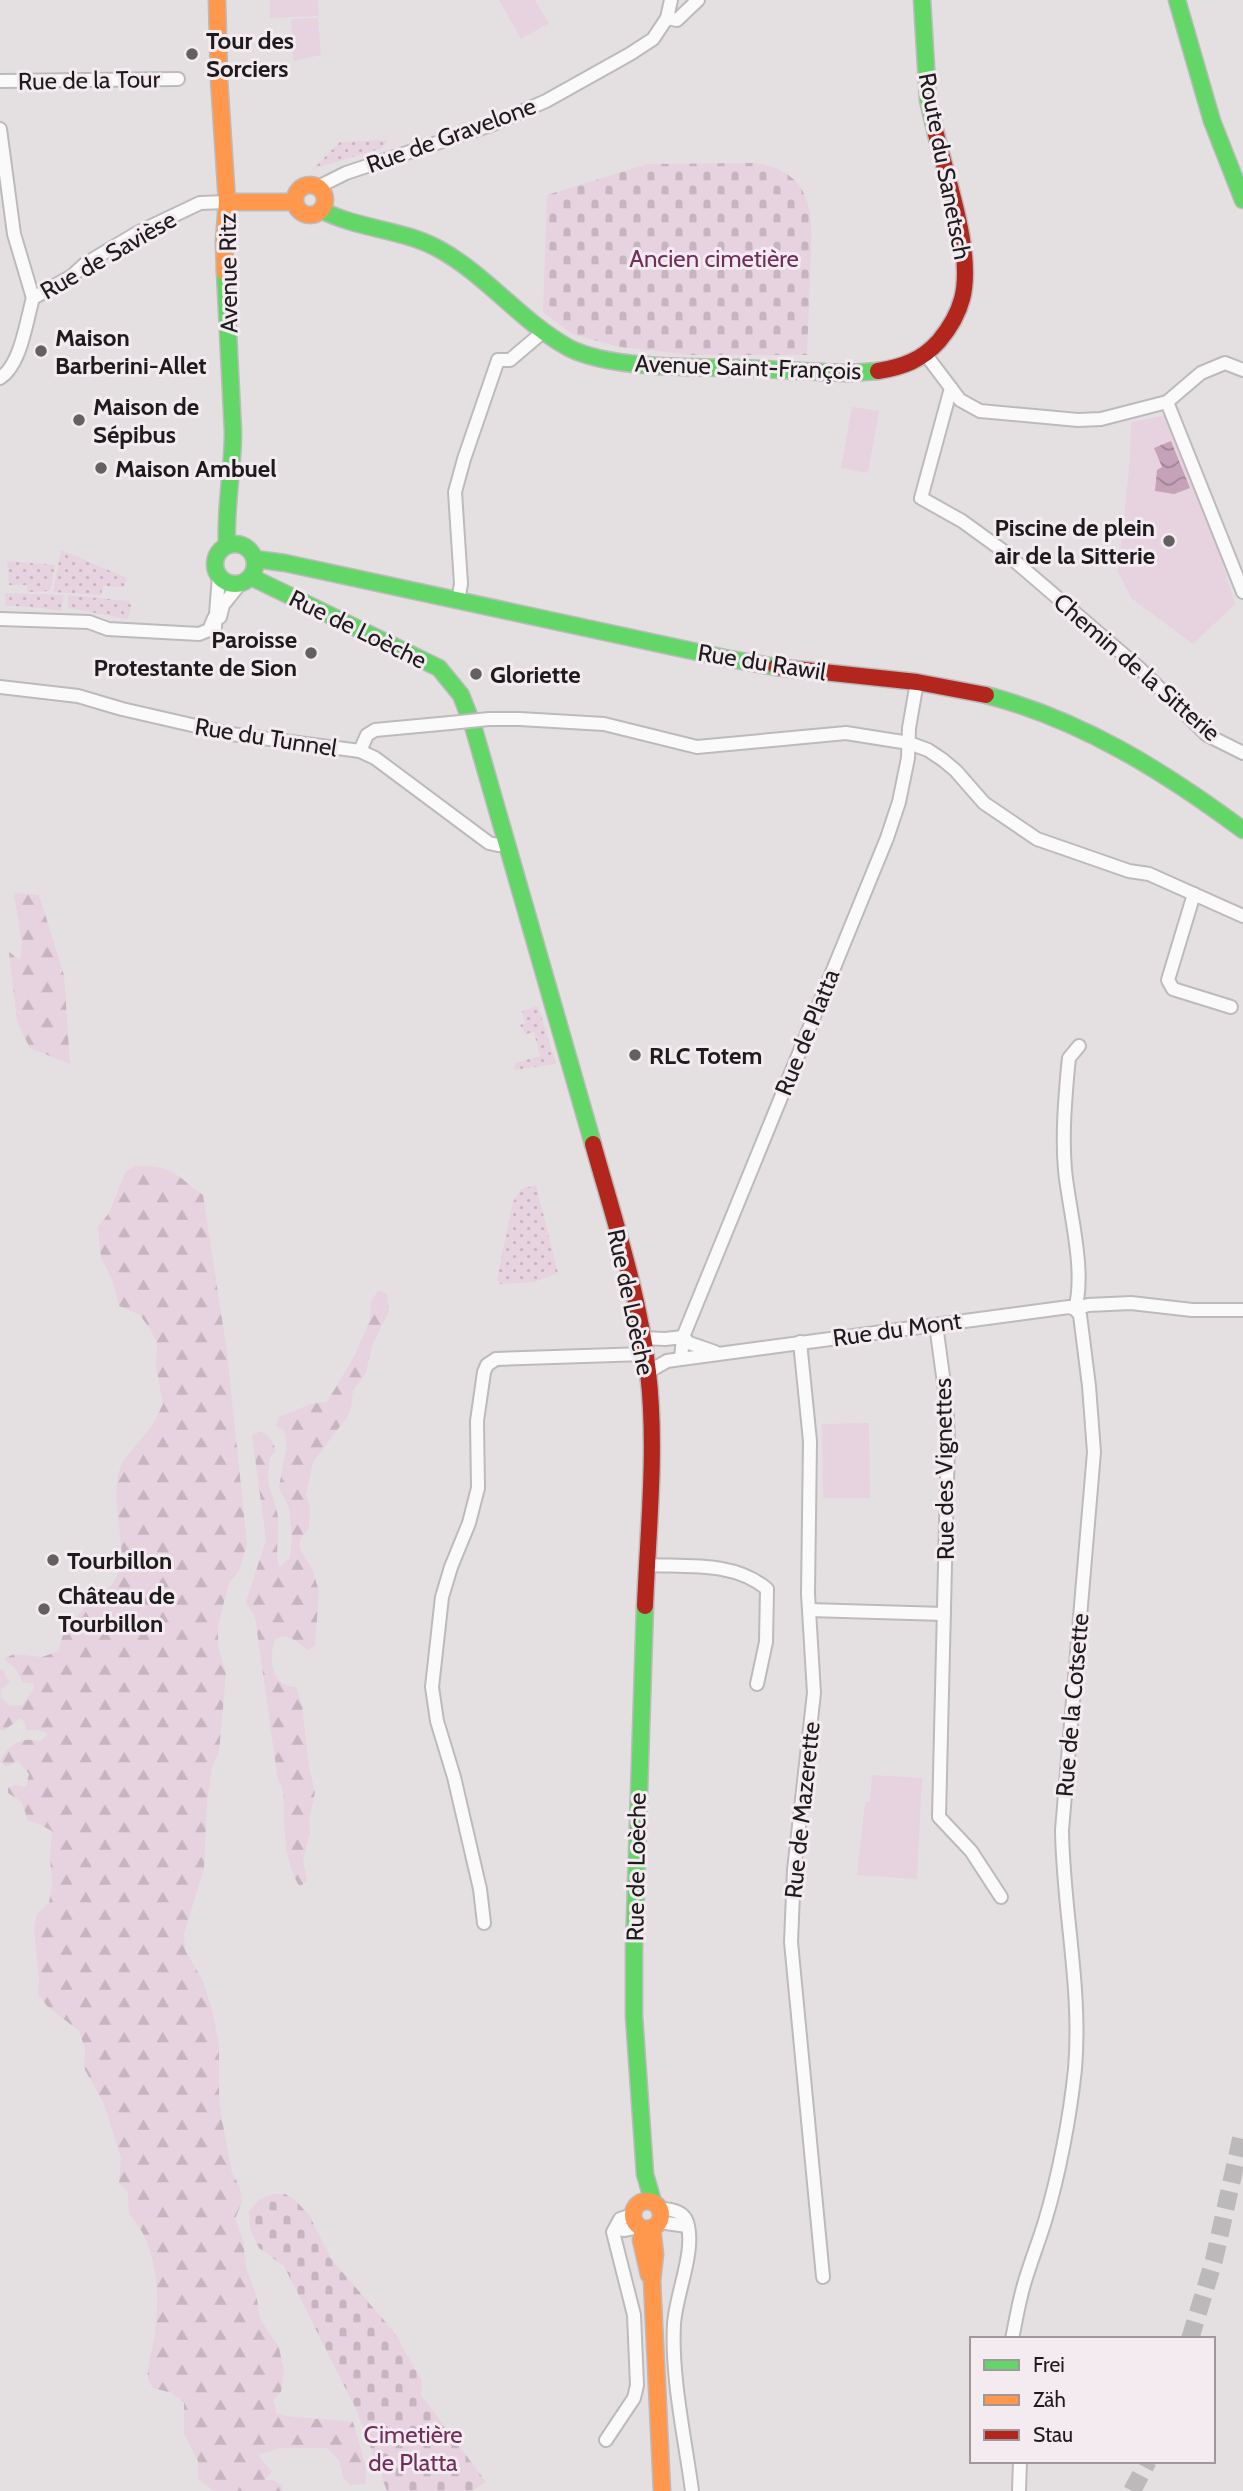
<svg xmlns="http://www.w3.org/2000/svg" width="1243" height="2491" viewBox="0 0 1243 2491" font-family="Cabin,sans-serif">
	<defs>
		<pattern id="grass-dots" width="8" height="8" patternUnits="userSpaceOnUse" patternTransform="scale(1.75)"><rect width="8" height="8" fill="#e7d2df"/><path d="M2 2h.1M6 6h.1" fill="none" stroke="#c6b4bf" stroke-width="1.8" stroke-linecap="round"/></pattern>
		<pattern id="forest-firs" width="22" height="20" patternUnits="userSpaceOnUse" patternTransform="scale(1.75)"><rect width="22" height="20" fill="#e7d2df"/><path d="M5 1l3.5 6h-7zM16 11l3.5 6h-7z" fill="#c6b4bf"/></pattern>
		<pattern id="cemetery-stones" width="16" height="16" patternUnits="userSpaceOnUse" patternTransform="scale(1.75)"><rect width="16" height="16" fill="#e7d2df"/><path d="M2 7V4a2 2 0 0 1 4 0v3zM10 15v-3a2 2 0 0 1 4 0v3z" fill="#c6b4bf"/></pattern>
		<pattern id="water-waves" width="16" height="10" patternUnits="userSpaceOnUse" patternTransform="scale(1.75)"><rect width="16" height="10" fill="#c6a2b9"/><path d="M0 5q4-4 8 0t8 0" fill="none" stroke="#a08396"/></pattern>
	</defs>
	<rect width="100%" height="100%" fill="#e4e0e2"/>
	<g fill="url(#grass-dots)">
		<path d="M 387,140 L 382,148 L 313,169 L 340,142 Z"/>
		<path d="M 61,550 L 127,578 L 124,587 L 103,586 L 101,595 L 53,592 Z"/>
		<path d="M 7,561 L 55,565 L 50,591 L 27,592 L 27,585 L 9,585 Z"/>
		<path d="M 5,593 L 64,595 L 61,611 C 45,608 25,606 6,606 Z"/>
		<path d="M 68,595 L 129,601 L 131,605 L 128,619 L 68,608 Z"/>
		<path d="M 538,1006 L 556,1064 L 514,1070 L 515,1063 L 540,1056 L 534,1032 L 526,1034 L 520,1025 L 525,1023 L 522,1011 Z"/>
		<path d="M 536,1185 L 558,1273 L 534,1282 L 500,1284 L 497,1279 L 513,1202 L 521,1189 Z"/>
	</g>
	<g fill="url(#forest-firs)">
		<path d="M 14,893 L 39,895 L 64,975 L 70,1064 L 30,1048 L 17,1022 L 9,952 L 20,960 L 22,944 Z"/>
		<path d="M 136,1166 C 175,1167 172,1172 203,1195 L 227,1352 L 247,1544 L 239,1571 L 229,1583 L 218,1625 L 218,1646 L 226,1674 L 219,1752 L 212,1767 L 207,1801 L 204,1868 L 184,1934 L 185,1950 L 203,1981 L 213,2013 L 219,2047 L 219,2097 L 222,2120 L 232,2173 L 240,2187 L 242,2202 L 235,2219 L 243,2240 L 246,2267 L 257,2299 L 260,2319 L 279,2348 L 284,2371 L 281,2392 L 273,2400 L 277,2414 C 302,2420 328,2418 353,2422 L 366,2467 L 366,2484 L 350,2485 L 343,2477 L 339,2460 L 327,2448 L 279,2448 L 258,2455 L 272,2472 L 265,2480 L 273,2480 L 282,2485 L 283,2491 L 214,2491 L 198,2479 L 198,2461 L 184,2433 L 184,2402 L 172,2393 L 153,2388 C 151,2384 148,2381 148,2378 C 146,2371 154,2343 155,2334 C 160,2295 158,2244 129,2214 L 128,2192 L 119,2183 L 121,2158 L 104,2104 L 84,2068 L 85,2049 L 79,2031 L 47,2006 L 38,1994 L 39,1978 L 34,1929 L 37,1914 L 49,1903 L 52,1885 L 50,1857 L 52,1831 L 39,1824 L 28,1821 L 22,1802 L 8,1793 L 8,1788 L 15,1785 L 26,1787 L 29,1774 L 18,1761 L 6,1767 L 0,1761 C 9,1743 21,1737 40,1741 L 48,1734 L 39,1730 L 26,1730 L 25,1722 L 21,1718 L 3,1731 L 0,1729 L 0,1669 L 4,1671 L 9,1682 L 1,1690 L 1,1698 L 10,1706 L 22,1705 L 33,1690 L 34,1684 L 23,1682 L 15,1668 L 4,1659 L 14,1654 L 42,1657 L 59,1651 L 64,1629 L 95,1597 L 112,1585 L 120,1570 L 122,1556 L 116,1496 L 118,1474 L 123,1461 L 152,1426 L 163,1404 L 156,1367 L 157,1343 L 150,1329 L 140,1315 L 119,1306 L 112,1279 L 101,1258 L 98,1227 L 109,1213 L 126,1171 Z"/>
		<path d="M 378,1290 L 387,1294 L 389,1311 L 372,1345 L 366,1373 L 353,1391 L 351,1407 L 347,1417 L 313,1462 L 306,1495 L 310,1508 L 309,1528 L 300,1539 L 300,1549 L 312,1569 L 319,1591 L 315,1645 L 308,1650 C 296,1643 290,1632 275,1639 C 269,1657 270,1687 296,1687 L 302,1705 L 309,1767 L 315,1792 L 309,1821 L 310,1833 L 303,1860 L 307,1881 L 300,1887 C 287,1867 285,1841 284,1817 C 283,1804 286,1791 278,1780 L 255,1617 L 246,1602 L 266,1540 L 252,1435 L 261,1431 C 270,1436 273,1442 276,1451 L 270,1457 C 269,1466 267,1476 269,1485 C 271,1496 277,1506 278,1518 C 279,1533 275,1555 279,1567 L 290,1558 L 292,1538 L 289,1508 L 279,1487 L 287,1445 L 284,1430 L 276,1426 L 279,1417 L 311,1404 L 327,1402 L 355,1355 L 370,1320 L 371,1302 Z"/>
	</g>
	<g fill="url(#cemetery-stones)">
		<path d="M 754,163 C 820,172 812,223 810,273 C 809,301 808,328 807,355 L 692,355 L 620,347 L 572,334 L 543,312 L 547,195 L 648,164 Z"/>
		<path d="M 272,2194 L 285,2194 L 295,2200 L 309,2215 L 331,2259 L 394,2332 L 422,2381 L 421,2395 L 486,2482 L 472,2491 L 387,2491 L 356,2409 L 284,2266 L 259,2248 L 250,2229 L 249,2211 L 259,2200 Z"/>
	</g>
	<g fill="#e7d2df">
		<path d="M 270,0 L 318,0 L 319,16 L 270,18 Z"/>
		<path d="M 499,0 L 535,0 L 549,23 L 521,39 Z"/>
		<path d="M 318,18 L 321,55 L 293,61 L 291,19 Z"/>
		<path d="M 852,407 L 879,411 L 868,473 L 841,468 Z"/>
		<path d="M 1167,415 L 1206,509 L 1235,604 L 1193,644 L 1131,598 L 1118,572 L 1130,460 L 1131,422 Z"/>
		<path d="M 869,1423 L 870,1498 L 823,1498 L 822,1424 Z"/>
		<path d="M 872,1775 L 922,1778 L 917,1879 L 857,1875 L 865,1802 L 870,1801 Z"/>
	</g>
	<path fill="url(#water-waves)" d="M 1171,441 L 1190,488 L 1174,494 L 1155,491 L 1157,470 L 1162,467 L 1154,448 Z"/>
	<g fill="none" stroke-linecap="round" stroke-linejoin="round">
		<g stroke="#bcb9bb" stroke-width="18" stroke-dasharray="18 9" stroke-linecap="butt">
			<path d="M 1190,2339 L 1214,2260 L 1243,2130"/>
			<path d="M 1132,2491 L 1148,2461"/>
		</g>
		<defs>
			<g id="street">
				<path d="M 667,18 L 677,20 L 698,0"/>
				<path d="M 0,81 L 178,79"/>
				<path d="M 0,129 L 14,234 L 33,298"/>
				<path d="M 318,187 L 346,173 L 491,125 L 546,101 L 630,54 L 653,39 L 667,18 L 671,0"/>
				<path d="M 926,355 L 960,400 L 980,411 L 1078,420 L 1101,419 L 1167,402 L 1201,373 L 1225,363 L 1243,370"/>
				<path d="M 0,378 C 21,365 26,322 33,298 L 72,276 L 85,264 L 137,233 L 200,203 L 227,202"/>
				<path d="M 951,388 L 921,498 L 962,521 L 1002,550 L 1138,667 L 1207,735 L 1243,753"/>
				<path d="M 1167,402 L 1243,592"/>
				<path d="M 458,601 L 461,584 L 455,492 L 464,459 L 498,360 L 510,360 L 544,331"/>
				<path d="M 220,617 L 223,605 L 240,584"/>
				<path d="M 0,619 L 89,622 L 108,629 L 199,634 L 209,630 L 214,618"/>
				<path d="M 215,627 L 219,576"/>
				<path d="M 0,687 L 78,696 L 122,709 L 231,734 L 360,751 L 375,758 L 489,843 L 498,845 L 507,844"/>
				<path d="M 489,719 L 520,719 L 604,724 L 697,747 L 846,733 L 909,743 L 928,750 L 943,760 L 956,771 L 984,803 L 1037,839 L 1129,871 L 1149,874 L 1243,916"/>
				<path d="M 360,751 L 367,735 L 375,730 L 450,723"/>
				<path d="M 1194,894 L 1168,980 L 1173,989 L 1231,1007"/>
				<path d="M 936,1325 L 946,1398 L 948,1440 L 939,1817 L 971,1851 L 1001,1897"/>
				<path d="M 683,1337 L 689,1343 L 715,1352"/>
				<path d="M 643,1338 L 665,1339 L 683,1337"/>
				<path d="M 800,1342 L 810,1441 L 808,1594 L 814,1693 L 794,1870 L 791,1942 L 823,2277"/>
				<path d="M 681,1359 L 683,1337 L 887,838 L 899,802 L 908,758 L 909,728 L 917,682"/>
				<path d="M 648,1372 L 667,1361 L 681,1359 L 1069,1307 L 1075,1309 L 1088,1305 L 1131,1303 L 1192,1310 L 1243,1310"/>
				<path d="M 646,1565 C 686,1567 734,1561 767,1589 L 766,1642 L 757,1684"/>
				<path d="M 809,1610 L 944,1614"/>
				<path d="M 484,1923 L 480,1889 L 454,1777 L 437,1721 L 432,1687 L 442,1597 L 451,1567 L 469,1523 L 478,1488 L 477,1421 L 484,1372 L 487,1365 L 496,1359 L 645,1354"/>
				<path d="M 660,2209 C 671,2209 683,2211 687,2222 C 696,2251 676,2293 674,2324 C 671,2376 685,2439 692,2491"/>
				<path d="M 659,2222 L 687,2226"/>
				<path d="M 616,2229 L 625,2230 L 639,2227"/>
				<path d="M 1012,2339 C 1016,2320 1019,2300 1025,2281 C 1031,2261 1039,2241 1045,2221 C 1059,2175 1070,2117 1075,2069 C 1082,1989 1063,1910 1062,1830 L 1094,1452 L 1089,1386 L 1080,1315 L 1075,1309 C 1086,1270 1069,1211 1065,1170 C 1062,1136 1065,1101 1068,1067 L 1069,1058 L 1079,1046"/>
				<path d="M 606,2440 L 634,2398 L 637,2385 L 634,2315 L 613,2232 L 620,2219 L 632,2215"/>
				<path d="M 1019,2491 L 1020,2461"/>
			</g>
			<g id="fast">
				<path d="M 922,0 L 928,100 L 936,134"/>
				<path d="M 1177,0 L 1212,121 L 1243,200"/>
				<path d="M 321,210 C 358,229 401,229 437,248 C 486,274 520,321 569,348 C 610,369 691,367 738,368 C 775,369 812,372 850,373 L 878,371"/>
				<path d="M 225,272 L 233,432 C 233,470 225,507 227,545"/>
				<circle cx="235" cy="564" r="20"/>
				<path d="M 255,559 L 285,563 L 725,658 L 776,667"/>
				<path d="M 251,577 L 439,668 L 461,695 L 473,726 L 593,1144"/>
				<path d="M 986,695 C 1082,720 1165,772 1243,830"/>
				<path d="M 645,1606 L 634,1949 L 634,2016 L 645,2174 L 653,2202"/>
			</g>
			<g id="slow">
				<path d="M 217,0 L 219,79 L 227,202 L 224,241 L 225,272"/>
				<circle cx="310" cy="200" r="15"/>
				<path d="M 227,202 L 294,202"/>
				<circle cx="647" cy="2215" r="14"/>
				<path d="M 652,2228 L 655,2254 L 652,2281 L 662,2491"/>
				<path d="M 643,2229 L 641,2240 L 649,2275"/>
			</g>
			<g id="jam">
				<path d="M 878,371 C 903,367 922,360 939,341 C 949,329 958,314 962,299 C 974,254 947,180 936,134"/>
				<path d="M 776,667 L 917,682 L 986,695"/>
				<path d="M 593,1144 C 614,1219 639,1294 648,1372 C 657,1448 648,1530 645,1606"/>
			</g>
		</defs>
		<use href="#street" stroke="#bdbabc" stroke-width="16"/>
		<use href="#fast" stroke="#bdbabc" stroke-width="19"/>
		<use href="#slow" stroke="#bdbabc" stroke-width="19"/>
		<use href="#jam" stroke="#bdbabc" stroke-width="19"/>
		<use href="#street" stroke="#fbfafb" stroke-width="12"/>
		<use href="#fast" stroke="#63d668" stroke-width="16"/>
		<use href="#slow" stroke="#ff974d" stroke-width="16"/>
		<use href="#jam" stroke="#b3261e" stroke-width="16"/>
		<defs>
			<path id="street-bridge" d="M 450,723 L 489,719"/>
		</defs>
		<use href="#street-bridge" stroke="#bdbabc" stroke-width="16" stroke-linecap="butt"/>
		<use href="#street-bridge" stroke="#fbfafb" stroke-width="12"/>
	</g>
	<g fill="#636062" stroke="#f3ebf0" stroke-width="2.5">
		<circle cx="192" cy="54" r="7"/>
		<circle cx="41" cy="351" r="7"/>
		<circle cx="79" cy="420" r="7"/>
		<circle cx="101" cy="468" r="7"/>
		<circle cx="1169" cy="541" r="7"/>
		<circle cx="311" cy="653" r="7"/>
		<circle cx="476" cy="674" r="7"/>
		<circle cx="635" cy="1055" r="7"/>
		<circle cx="53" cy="1560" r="7"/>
		<circle cx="44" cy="1609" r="7"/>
	</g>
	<g text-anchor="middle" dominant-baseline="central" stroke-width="6" stroke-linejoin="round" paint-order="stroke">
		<g font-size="24" font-weight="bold" fill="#1e1b1d" stroke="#f3ebf0" text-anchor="start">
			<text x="206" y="40">Tour des<tspan x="206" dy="28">Sorciers</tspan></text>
			<text x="55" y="337">Maison<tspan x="55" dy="28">Barberini-Allet</tspan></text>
			<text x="93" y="406">Maison de<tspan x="93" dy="28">Sépibus</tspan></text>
			<text x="115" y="468">Maison Ambuel</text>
			<text x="1155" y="527" text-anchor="end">Piscine de plein<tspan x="1155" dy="28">air de la Sitterie</tspan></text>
			<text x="297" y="639" text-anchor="end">Paroisse<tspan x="297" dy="28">Protestante de Sion</tspan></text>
			<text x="490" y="674">Gloriette</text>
			<text x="649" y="1055">RLC Totem</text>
			<text x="67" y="1560">Tourbillon</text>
			<text x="58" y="1595">Château de<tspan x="58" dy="28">Tourbillon</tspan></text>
		</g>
		<g font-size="24" fill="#1e1b1d" stroke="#f3ebf0">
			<text transform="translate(89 80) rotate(-1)">Rue de la Tour</text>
			<text transform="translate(451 135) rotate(-20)">Rue de Gravelone</text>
			<text transform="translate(945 166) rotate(79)">Route du Sanetsch</text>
			<text transform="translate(108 255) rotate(-30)">Rue de Savièse</text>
			<text transform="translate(228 273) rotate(-91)">Avenue Ritz</text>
			<text transform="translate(748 367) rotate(2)">Avenue Saint-François</text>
			<text transform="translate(358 629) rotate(26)">Rue de Loèche</text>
			<text transform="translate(762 662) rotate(9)">Rue du Rawil</text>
			<text transform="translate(1137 667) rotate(41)">Chemin de la Sitterie</text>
			<text transform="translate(266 737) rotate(9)">Rue du Tunnel</text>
			<text transform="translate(807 1032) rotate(-68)">Rue de Platta</text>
			<text transform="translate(631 1302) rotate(78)">Rue de Loèche</text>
			<text transform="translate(897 1329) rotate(-8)">Rue du Mont</text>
			<text transform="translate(944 1469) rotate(-91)">Rue des Vignettes</text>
			<text transform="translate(1072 1705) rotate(-85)">Rue de la Cotsette</text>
			<text transform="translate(802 1810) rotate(-84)">Rue de Mazerette</text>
			<text transform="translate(636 1867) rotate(-89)">Rue de Loèche</text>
		</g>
		<g font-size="24" fill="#6e2f5b" stroke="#f3ebf0">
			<text x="714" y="258">Ancien cimetière</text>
			<text x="413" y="2434">Cimetière<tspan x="413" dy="28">de Platta</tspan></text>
		</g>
	</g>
	<rect x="970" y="2337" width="245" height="126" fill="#f3ebf0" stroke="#9e989c" stroke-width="2"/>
	<rect x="984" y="2360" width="35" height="10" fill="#63d668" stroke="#9e989c" stroke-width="2"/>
	<text x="1033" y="2372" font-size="21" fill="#1e1b1d">Frei</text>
	<rect x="984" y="2395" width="35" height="10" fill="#ff974d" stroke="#9e989c" stroke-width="2"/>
	<text x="1033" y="2407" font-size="21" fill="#1e1b1d">Zäh</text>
	<rect x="984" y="2430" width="35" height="10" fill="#b3261e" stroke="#9e989c" stroke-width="2"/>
	<text x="1033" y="2442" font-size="21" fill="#1e1b1d">Stau</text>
</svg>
